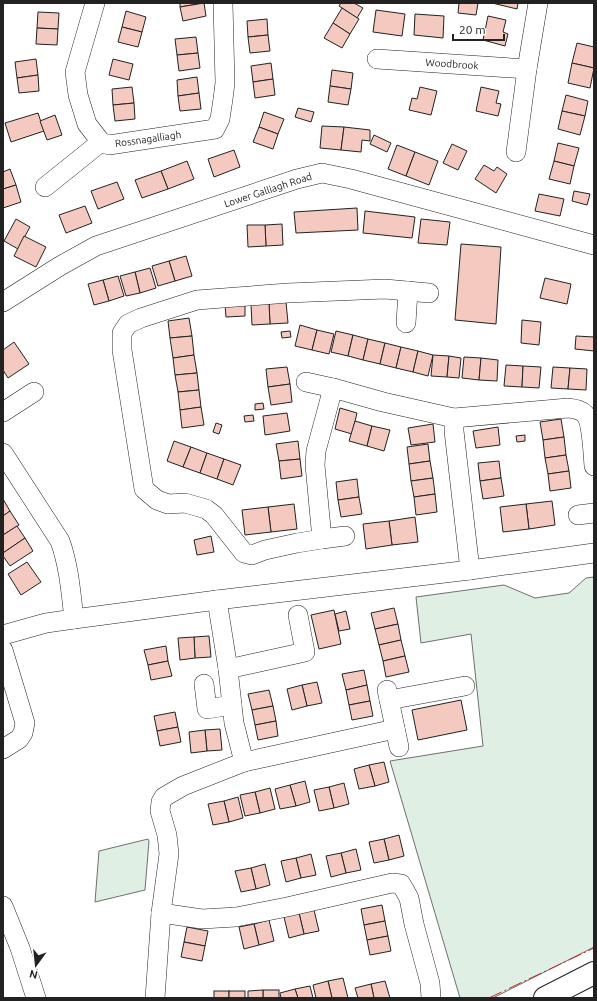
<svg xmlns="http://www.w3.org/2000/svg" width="597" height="1001" viewBox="0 0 597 1001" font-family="Ubuntu,sans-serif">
	<rect width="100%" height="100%" fill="#fff"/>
	<g fill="#e0efe3" stroke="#6f6f6f">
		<path d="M 594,577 L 594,947 L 493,998 L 460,998 L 390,761 L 483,746 L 471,634 L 421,643 L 416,597 L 504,585 L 535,598 L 569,593 L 586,578 Z"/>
		<path d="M 148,839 L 149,841 L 145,890 L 95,902 L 99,851 Z"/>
	</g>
	<g fill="#f3c9c0" stroke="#222">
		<path d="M 180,3 L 204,3 L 180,7 Z"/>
		<path d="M 204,3 L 206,16 L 183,21 L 180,7 Z"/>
		<path d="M 341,3 L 354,3 L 363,8 L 357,18 L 339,6 Z"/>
		<path d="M 459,3 L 478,3 L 476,15 L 458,13 Z"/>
		<path d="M 492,3 L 518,3 L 517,9 Z"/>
		<path d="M 342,8 L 359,19 L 350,34 L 333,23 Z"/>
		<path d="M 376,10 L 405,14 L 402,36 L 373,32 Z"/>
		<path d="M 126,11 L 146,17 L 142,32 L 122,27 Z"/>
		<path d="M 38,12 L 59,13 L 58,29 L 37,28 Z"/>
		<path d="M 415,14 L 444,16 L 443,38 L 414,35 Z"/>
		<path d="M 488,16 L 506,20 L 503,32 L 508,34 L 505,46 L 483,40 Z"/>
		<path d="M 267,19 L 268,35 L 248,37 L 247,21 Z"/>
		<path d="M 333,23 L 350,34 L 342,48 L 324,38 Z"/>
		<path d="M 122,27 L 142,32 L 138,47 L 118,42 Z"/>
		<path d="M 37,28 L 58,29 L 57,45 L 36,44 Z"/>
		<path d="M 268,35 L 270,51 L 250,53 L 248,37 Z"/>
		<path d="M 196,37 L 198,53 L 177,55 L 175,39 Z"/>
		<path d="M 577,43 L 594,47 L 594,68 L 572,63 Z"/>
		<path d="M 198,53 L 200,68 L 179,71 L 177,55 Z"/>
		<path d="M 36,59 L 38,75 L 17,78 L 15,62 Z"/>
		<path d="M 113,59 L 133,64 L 129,80 L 109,75 Z"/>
		<path d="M 271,63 L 273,79 L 253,82 L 251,66 Z"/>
		<path d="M 572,63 L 594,68 L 590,88 L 568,83 Z"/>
		<path d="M 332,70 L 353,73 L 351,89 L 330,86 Z"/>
		<path d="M 38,75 L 39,91 L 19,93 L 17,78 Z"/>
		<path d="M 197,77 L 199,93 L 178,96 L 177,80 Z"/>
		<path d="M 273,79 L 275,95 L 255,98 L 253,82 Z"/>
		<path d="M 330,86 L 351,89 L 348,105 L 328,102 Z"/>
		<path d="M 132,87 L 134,103 L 113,105 L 112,89 Z"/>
		<path d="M 420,87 L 437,91 L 431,115 L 409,110 L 412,98 L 417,99 Z"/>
		<path d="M 481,87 L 499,91 L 496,103 L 501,104 L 498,116 L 476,111 Z"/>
		<path d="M 199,93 L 201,109 L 180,111 L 178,96 Z"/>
		<path d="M 566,95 L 588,101 L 585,116 L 562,111 Z"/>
		<path d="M 134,103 L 135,119 L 115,121 L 113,105 Z"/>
		<path d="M 298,108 L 314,112 L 311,122 L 295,117 Z"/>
		<path d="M 562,111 L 585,116 L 580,135 L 558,129 Z"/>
		<path d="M 264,112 L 284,119 L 278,134 L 259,127 Z"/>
		<path d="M 38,113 L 44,131 L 11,142 L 5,123 Z"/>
		<path d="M 55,115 L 62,135 L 47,140 L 40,121 Z"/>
		<path d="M 322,126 L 344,127 L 341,150 L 320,148 Z"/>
		<path d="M 259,127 L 278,134 L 273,149 L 253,142 Z"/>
		<path d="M 344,127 L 370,130 L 370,141 L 362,140 L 361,152 L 341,150 Z"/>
		<path d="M 374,135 L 391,143 L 387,152 L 370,144 Z"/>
		<path d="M 558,143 L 579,148 L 574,166 L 554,161 Z"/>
		<path d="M 452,144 L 467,151 L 458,170 L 443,163 Z"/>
		<path d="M 397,145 L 415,152 L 406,176 L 388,169 Z"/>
		<path d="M 234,150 L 240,167 L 214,177 L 208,159 Z"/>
		<path d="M 415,152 L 438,161 L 429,185 L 406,176 Z"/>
		<path d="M 187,161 L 194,179 L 168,189 L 161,171 Z"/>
		<path d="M 554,161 L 574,166 L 570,184 L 549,179 Z"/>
		<path d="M 484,165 L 494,171 L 497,167 L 507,174 L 496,193 L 475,179 Z"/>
		<path d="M 10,169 L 16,185 L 3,189 L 3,172 Z"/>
		<path d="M 161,171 L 168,189 L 142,198 L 135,180 Z"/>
		<path d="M 117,182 L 124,199 L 98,209 L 91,191 Z"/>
		<path d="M 16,185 L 21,202 L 3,208 L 3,189 Z"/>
		<path d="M 574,191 L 590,194 L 587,205 L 572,201 Z"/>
		<path d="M 539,194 L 564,199 L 560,216 L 535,211 Z"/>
		<path d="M 85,206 L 92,223 L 66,233 L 59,215 Z"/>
		<path d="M 357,208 L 358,230 L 296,233 L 294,212 Z"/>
		<path d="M 365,211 L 415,217 L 412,238 L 363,233 Z"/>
		<path d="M 16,219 L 30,227 L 18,249 L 4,241 Z"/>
		<path d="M 421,219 L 450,222 L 447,245 L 418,243 Z"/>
		<path d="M 282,224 L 283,245 L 266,246 L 265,225 Z"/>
		<path d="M 247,225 L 265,225 L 266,246 L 248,247 Z"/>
		<path d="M 24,236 L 46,247 L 36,267 L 14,256 Z"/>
		<path d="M 461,244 L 501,247 L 496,324 L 455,320 Z"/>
		<path d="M 186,256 L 192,276 L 175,281 L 169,261 Z"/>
		<path d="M 169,261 L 175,281 L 158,286 L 152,266 Z"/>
		<path d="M 150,268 L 156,288 L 140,293 L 135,272 Z"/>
		<path d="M 135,272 L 140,293 L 126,296 L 120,276 Z"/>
		<path d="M 118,276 L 124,296 L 109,301 L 103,280 Z"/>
		<path d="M 545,278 L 571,284 L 567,304 L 540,298 Z"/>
		<path d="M 103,280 L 109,301 L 94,305 L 88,284 Z"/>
		<path d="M 286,302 L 288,323 L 270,324 L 269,303 Z"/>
		<path d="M 269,303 L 270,324 L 252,325 L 251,304 Z"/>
		<path d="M 245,304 L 245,316 L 226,317 L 225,305 Z"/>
		<path d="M 189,318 L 192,336 L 170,338 L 168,321 Z"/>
		<path d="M 522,320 L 541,322 L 539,345 L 521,343 Z"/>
		<path d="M 300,325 L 317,330 L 312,350 L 295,346 Z"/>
		<path d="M 317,330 L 334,334 L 329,354 L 312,350 Z"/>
		<path d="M 290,331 L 291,337 L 282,338 L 281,332 Z"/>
		<path d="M 336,331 L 353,335 L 348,356 L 331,352 Z"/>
		<path d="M 353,335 L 368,339 L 363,360 L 348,356 Z"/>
		<path d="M 192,336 L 194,355 L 173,358 L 170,338 Z"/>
		<path d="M 576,336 L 594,337 L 594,351 L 575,349 Z"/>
		<path d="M 368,339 L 385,343 L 380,364 L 363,360 Z"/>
		<path d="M 14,342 L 29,364 L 8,378 L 3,370 L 3,350 Z"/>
		<path d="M 385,343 L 401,347 L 396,368 L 380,364 Z"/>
		<path d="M 401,347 L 418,351 L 413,372 L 396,368 Z"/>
		<path d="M 418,351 L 433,355 L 428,376 L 413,372 Z"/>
		<path d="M 194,355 L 197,373 L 175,375 L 173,358 Z"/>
		<path d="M 433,355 L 449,356 L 447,377 L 431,376 Z"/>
		<path d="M 449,356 L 461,358 L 459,378 L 447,377 Z"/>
		<path d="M 464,357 L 481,358 L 479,380 L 462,378 Z"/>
		<path d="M 481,358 L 498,360 L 497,381 L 479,380 Z"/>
		<path d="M 506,365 L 523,366 L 522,387 L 504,386 Z"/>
		<path d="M 523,366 L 541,367 L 539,388 L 522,387 Z"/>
		<path d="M 287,367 L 290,384 L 268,387 L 266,369 Z"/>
		<path d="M 553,367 L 570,368 L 568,389 L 551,388 Z"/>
		<path d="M 570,368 L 587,369 L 586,390 L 568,389 Z"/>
		<path d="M 197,373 L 199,390 L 178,392 L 175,375 Z"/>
		<path d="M 290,384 L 292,402 L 271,405 L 268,387 Z"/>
		<path d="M 199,390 L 201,407 L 180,410 L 178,392 Z"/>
		<path d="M 263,403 L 264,409 L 255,410 L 255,404 Z"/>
		<path d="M 201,407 L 204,425 L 182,428 L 180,410 Z"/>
		<path d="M 340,408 L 357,413 L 352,434 L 335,429 Z"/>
		<path d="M 287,413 L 290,431 L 265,435 L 263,416 Z"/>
		<path d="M 253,415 L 254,421 L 245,422 L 244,416 Z"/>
		<path d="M 561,419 L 564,437 L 543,440 L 540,422 Z"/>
		<path d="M 355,421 L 372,426 L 367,446 L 349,441 Z"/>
		<path d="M 216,423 L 222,425 L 219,434 L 213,432 Z"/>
		<path d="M 433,424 L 435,442 L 411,445 L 408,428 Z"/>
		<path d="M 372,426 L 390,430 L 384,451 L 367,446 Z"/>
		<path d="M 498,427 L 500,445 L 476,448 L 473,431 Z"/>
		<path d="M 525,435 L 525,441 L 517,442 L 516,436 Z"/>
		<path d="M 564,437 L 566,455 L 545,458 L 543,440 Z"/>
		<path d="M 174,441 L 191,447 L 183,467 L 167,461 Z"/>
		<path d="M 298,441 L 300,459 L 279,461 L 276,444 Z"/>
		<path d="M 428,444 L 430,461 L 409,464 L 407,447 Z"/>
		<path d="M 191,447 L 207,453 L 200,473 L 183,467 Z"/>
		<path d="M 207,453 L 224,459 L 217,479 L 200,473 Z"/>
		<path d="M 566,455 L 569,471 L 548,474 L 545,458 Z"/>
		<path d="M 224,459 L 241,465 L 233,485 L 217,479 Z"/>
		<path d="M 300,459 L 302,476 L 281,479 L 279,461 Z"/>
		<path d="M 430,461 L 433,478 L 411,481 L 409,464 Z"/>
		<path d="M 499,461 L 501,478 L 480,481 L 478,463 Z"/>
		<path d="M 569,471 L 571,488 L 550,491 L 548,474 Z"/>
		<path d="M 433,478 L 435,494 L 414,497 L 411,481 Z"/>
		<path d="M 501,478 L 504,496 L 483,499 L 480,481 Z"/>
		<path d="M 357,479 L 359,497 L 338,500 L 336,482 Z"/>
		<path d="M 435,494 L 437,512 L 416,515 L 414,497 Z"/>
		<path d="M 359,497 L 362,514 L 341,517 L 338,500 Z"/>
		<path d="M 3,499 L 10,511 L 3,516 Z"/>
		<path d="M 552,501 L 555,525 L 529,529 L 526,504 Z"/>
		<path d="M 294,504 L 297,529 L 271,532 L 268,507 Z"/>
		<path d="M 526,504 L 529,529 L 503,532 L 500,507 Z"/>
		<path d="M 268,507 L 271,532 L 245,535 L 242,510 Z"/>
		<path d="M 10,511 L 19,525 L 3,535 L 3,516 Z"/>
		<path d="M 415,517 L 418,542 L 392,545 L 389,521 Z"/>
		<path d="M 389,521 L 392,545 L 366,549 L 363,524 Z"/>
		<path d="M 17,526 L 25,538 L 3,553 L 3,535 Z"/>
		<path d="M 211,536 L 214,552 L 197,555 L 194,540 Z"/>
		<path d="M 25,538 L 33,551 L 10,566 L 3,556 L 3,553 Z"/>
		<path d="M 27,562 L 41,582 L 21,595 L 8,574 Z"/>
		<path d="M 394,608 L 398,624 L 375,629 L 371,613 Z"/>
		<path d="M 334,610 L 341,644 L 319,649 L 311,615 Z"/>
		<path d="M 346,611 L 350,629 L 339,631 L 335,614 Z"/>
		<path d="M 398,624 L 401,640 L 379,645 L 375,629 Z"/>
		<path d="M 209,636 L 211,657 L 195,658 L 194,637 Z"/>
		<path d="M 194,637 L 195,658 L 180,660 L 178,638 Z"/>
		<path d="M 401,640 L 405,656 L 383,661 L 379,645 Z"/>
		<path d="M 166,646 L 168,661 L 148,665 L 144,650 Z"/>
		<path d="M 405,656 L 409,672 L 386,677 L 383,661 Z"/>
		<path d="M 168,661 L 172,676 L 151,680 L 148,665 Z"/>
		<path d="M 364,670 L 367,685 L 346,690 L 342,674 Z"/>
		<path d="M 317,682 L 322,703 L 307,706 L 302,685 Z"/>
		<path d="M 302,685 L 307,706 L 292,710 L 287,689 Z"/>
		<path d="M 367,685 L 370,701 L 349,705 L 346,690 Z"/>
		<path d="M 269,690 L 273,706 L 252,710 L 248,694 Z"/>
		<path d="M 461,700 L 467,730 L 418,740 L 412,710 Z"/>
		<path d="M 370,701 L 373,716 L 352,720 L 349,705 Z"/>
		<path d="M 273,706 L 276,721 L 255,725 L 252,710 Z"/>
		<path d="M 175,712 L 178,727 L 157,731 L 154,716 Z"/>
		<path d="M 276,721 L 278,736 L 258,740 L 255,725 Z"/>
		<path d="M 178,727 L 181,742 L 160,746 L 157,731 Z"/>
		<path d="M 220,729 L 222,750 L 207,751 L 205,730 Z"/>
		<path d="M 205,730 L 207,751 L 191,753 L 189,732 Z"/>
		<path d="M 384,762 L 389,782 L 375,786 L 369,765 Z"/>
		<path d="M 369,765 L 375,786 L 359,789 L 354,769 Z"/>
		<path d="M 305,781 L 310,802 L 296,806 L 290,785 Z"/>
		<path d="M 344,783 L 349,804 L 334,808 L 329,787 Z"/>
		<path d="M 290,785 L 296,806 L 280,809 L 275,789 Z"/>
		<path d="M 329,787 L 334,808 L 319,811 L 314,790 Z"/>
		<path d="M 270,788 L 275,809 L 260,813 L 255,792 Z"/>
		<path d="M 255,792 L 260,813 L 245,816 L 240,795 Z"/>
		<path d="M 238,797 L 243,818 L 229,822 L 224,801 Z"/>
		<path d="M 224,801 L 229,822 L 213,825 L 208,804 Z"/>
		<path d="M 399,835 L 404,856 L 389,860 L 384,839 Z"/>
		<path d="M 384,839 L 389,860 L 374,863 L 369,842 Z"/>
		<path d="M 356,849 L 361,870 L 346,873 L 341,853 Z"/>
		<path d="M 341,853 L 346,873 L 331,877 L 326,856 Z"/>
		<path d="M 311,854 L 316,875 L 301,878 L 296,858 Z"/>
		<path d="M 296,858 L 301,878 L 286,882 L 281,861 Z"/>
		<path d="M 265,864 L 270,885 L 256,889 L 251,868 Z"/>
		<path d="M 251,868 L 256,889 L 241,892 L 235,871 Z"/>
		<path d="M 382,905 L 385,921 L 364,925 L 361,909 Z"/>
		<path d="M 314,910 L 319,931 L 304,934 L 299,913 Z"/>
		<path d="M 299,913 L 304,934 L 289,938 L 284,917 Z"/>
		<path d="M 269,920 L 274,941 L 259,945 L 254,924 Z"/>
		<path d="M 385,921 L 388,936 L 367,940 L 364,925 Z"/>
		<path d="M 254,924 L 259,945 L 244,949 L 239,927 Z"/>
		<path d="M 187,927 L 208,931 L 205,946 L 184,942 Z"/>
		<path d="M 388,936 L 391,951 L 370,955 L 367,940 Z"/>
		<path d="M 184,942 L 205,946 L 202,961 L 181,957 Z"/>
		<path d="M 343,978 L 348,998 L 332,998 L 328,981 Z"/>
		<path d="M 328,981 L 332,998 L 316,998 L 313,985 Z"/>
		<path d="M 385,981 L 390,998 L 374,998 L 371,984 Z"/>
		<path d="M 371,984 L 374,998 L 358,998 L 355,988 Z"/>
		<path d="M 310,986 L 313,998 L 298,998 L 295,989 Z"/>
		<path d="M 295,989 L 298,998 L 281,998 L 280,993 Z"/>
		<rect x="263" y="990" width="16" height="8"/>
		<path d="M 263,990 L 263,998 L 248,998 L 248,991 Z"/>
		<rect x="214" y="991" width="15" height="7"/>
		<rect x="229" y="991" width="16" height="7"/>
	</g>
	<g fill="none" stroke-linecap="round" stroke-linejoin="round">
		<defs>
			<g id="minor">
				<path d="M 95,3 L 75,72 L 78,95 L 87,124 L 101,142 L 109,145 L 215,129 L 220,119 L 223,99 L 225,83 L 223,3"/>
				<path d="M 377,59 L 527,69"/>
				<path d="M 516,152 L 527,69 L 538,3"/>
				<path d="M 45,187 L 101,142"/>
				<path d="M 3,302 L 60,266 L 96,246 L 297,179 L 322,173 L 351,179 L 594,245"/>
				<path d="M 406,323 L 408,291"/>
				<path d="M 306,382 L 333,388 L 383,402 L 454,418 L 568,408 C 574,409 580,409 585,414 C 592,422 593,455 594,466"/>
				<path d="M 3,412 L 34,392"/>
				<path d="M 454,418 L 454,431 L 470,570"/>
				<path d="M 3,453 L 60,541 C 69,566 71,593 74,619"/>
				<path d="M 578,515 L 594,513"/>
				<path d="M 345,536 L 322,539 L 297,543 L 265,550 L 252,555 L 244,553 L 214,515 L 206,509 L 185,503 L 168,504 L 157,500 L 144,489 L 122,350 L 122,333 L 128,324 L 141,318 L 197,300 L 288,293 L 385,289 L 429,293"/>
				<path d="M 322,539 L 315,465 L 316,451 L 333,388"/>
				<path d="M 217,600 L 228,669 L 234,723 L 244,762"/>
				<path d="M 3,635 L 46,623 L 74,619 L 217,600 L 470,570 L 594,553"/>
				<path d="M 3,650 L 25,723 L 23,733 L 19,739 L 3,749"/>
				<path d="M 228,669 L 305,652 L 298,615"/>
				<path d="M 204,684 L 207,709 L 232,705"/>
				<path d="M 387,690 L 399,747"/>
				<path d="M 389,700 L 465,686"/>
				<path d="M 3,906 L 20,948 L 36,998"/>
				<path d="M 161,913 L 202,919 L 236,917 L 287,907 L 392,883 L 401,884 L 409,898 L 414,924 L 430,983 L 431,998"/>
				<path d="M 155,998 L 161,913 L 169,854 L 167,835 L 160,811 L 161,802 L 164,797 L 183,786 L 244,762 L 395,729"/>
			</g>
			<path id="highway" d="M 545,998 L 594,973"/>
		</defs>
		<use href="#minor" stroke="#222" stroke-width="20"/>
		<use href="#highway" stroke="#222" stroke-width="24"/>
		<use href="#minor" stroke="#fff" stroke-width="19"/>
		<use href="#highway" stroke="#fff" stroke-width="22"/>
		<path stroke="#c62828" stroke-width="1" stroke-dasharray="14 3 2 3" stroke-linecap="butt" d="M 489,998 L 594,948"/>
	</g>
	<g text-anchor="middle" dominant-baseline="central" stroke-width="3" stroke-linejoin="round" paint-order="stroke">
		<g font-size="10" fill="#222" stroke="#fff">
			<text transform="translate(452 64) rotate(4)">Woodbrook</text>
			<text transform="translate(148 139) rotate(-8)">Rossnagalliagh</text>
			<text transform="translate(268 190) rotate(-18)">Lower Galliagh Road</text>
		</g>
	</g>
	<rect width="597" height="1001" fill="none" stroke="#222222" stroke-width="8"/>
	<g transform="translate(36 965) rotate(195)" stroke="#ffffff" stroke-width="3" paint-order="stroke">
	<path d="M0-3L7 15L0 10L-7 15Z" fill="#222222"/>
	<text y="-6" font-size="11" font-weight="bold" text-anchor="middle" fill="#222222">N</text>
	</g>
	<path d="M453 34v6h51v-6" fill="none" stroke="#222222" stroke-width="2"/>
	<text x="459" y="34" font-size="12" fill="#222222" stroke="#ffffff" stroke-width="3" paint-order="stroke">20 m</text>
</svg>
